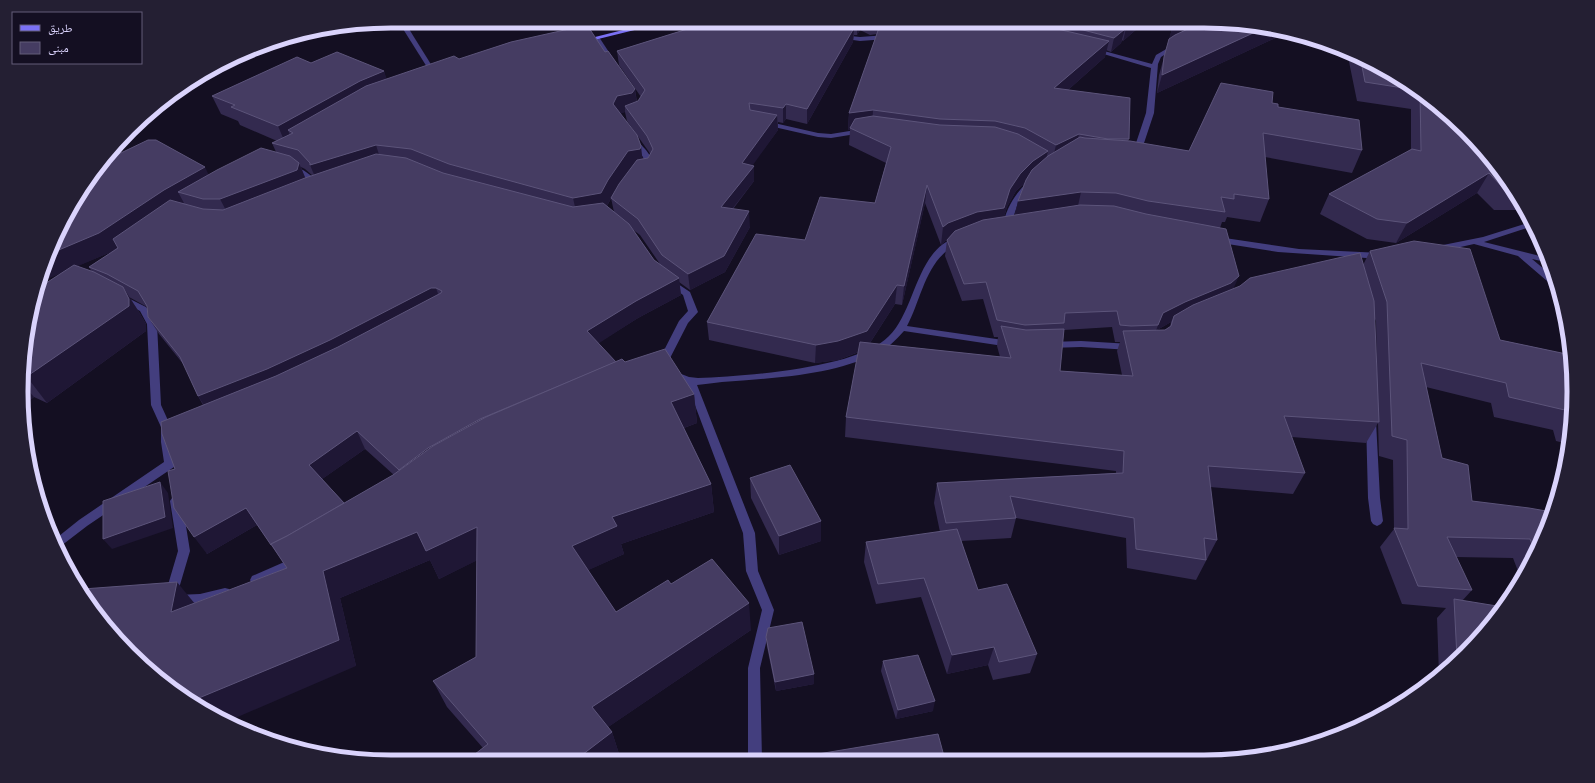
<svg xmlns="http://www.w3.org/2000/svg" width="1595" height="783" viewBox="0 0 1595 783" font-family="Arial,'Noto Naskh Arabic',sans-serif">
	<rect width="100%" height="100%" fill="#140f22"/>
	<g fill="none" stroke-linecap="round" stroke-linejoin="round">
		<g fill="#433e7e" fill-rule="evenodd">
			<path d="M 398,21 L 404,21 L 437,74 L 436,75 L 432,75 Z"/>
			<path d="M 841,35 L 860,37 L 887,35 L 890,37 L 887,39 L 860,41 L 839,38 L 839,36 Z"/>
			<path d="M 595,37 L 599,37 L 616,63 L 615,64 L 611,64 L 594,38 Z"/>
			<path d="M 1175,44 L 1180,45 L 1161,57 L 1158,64 L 1154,113 L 1140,155 L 1136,157 L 1133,157 L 1132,155 L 1146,113 L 1151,68 L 1090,50 L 1093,48 L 1152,64 L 1156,55 Z"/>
			<path d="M 761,120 L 818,133 L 831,134 L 862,129 L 866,131 L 862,133 L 831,138 L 818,137 L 761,124 Z"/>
			<path d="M 630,139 L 636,139 C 645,150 657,157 649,172 L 643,172 L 642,170 C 649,157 638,152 630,143 Z"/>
			<path d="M 288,166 C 299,165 308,173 316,180 L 317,182 L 313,189 L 307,189 L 306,187 L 309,182 L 299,174 L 288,170 Z"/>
			<path d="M 1029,181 L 1035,181 L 1036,183 L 1025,194 L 1018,203 L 1009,230 L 1003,230 L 1002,228 C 1006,209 1014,194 1029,181 Z"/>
			<path d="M 1531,222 L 1533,226 L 1484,242 L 1548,258 L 1550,263 L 1532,259 L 1556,279 L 1558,288 L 1554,287 L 1518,256 L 1474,244 L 1438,252 L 1434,249 L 1438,246 L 1483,237 Z"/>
			<path d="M 958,237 L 961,238 L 962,240 L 961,242 C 957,244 952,247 948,250 C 925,267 920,302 907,326 L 1010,341 L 1013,342 L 1015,344 L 1013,346 L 1010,347 L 904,331 C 896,340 888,348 878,353 C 830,376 774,378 722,382 C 714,383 706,384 697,385 L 755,533 L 758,571 L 774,610 L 760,668 L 762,760 L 748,760 L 748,668 L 762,610 L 746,571 L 743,533 L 687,384 L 668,375 L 666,373 L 671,370 L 689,377 L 698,378 C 744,376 857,369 889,336 C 916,310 916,248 958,237 Z"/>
			<path d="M 1218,237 L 1299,249 L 1381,253 L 1385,256 L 1381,259 L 1278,252 L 1215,242 L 1214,240 L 1215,238 Z"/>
			<path d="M 669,278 L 690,292 L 698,312 L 688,323 L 667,364 L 662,367 L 657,364 L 679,321 L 688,311 L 683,295 L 665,281 Z"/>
			<path d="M 120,294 L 146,307 L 157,324 L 161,405 L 171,427 L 171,442 L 175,464 L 174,467 L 87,526 L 57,549 L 54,540 L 79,520 L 164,462 L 161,442 L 161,427 L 151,405 L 147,324 L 140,311 L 117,299 L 116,297 L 117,295 Z"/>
			<path d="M 1081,341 L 1131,344 L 1136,347 L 1131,350 L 1081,347 L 1049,348 L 1044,345 L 1049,342 Z"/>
			<path d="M 1371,417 L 1375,418 L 1376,421 L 1380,498 L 1383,521 L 1381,524 L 1377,526 L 1373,524 L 1371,521 L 1368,498 L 1366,421 L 1367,418 Z"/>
			<path d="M 176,497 L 180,498 L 182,501 L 190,551 L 177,595 L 200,594 L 225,588 L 229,589 L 231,593 L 229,597 C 213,603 174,614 165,595 L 178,551 L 170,501 L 172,498 Z"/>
			<path d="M 298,556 L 302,558 L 304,561 L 302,564 L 260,584 L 256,585 L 252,584 L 250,580 L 252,576 Z"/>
		</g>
		<path fill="#7b71f5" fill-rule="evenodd" d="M 659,21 L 671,21 L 582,43 L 579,41 Z"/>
	</g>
	<g fill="#332a4f" fill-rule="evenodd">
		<path d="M 713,21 L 1145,22 L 1123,41 L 1122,40 L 1121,43 L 1111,52 L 1106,50 L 1105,57 L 1068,90 L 1129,139 L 1128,141 L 1189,151 L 1272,103 L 1278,107 L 1362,150 L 1352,173 L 1265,157 L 1269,199 L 1260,222 L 1227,217 L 1225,222 L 1222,222 L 1220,228 L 1234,289 L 1363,265 L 1370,251 L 1500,340 L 1571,355 L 1573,416 L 1568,444 L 1556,441 L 1553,430 L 1494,417 L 1491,403 L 1426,387 L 1442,458 L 1472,501 L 1552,512 L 1536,555 L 1521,579 L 1513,558 L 1456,557 L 1472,590 L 1462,601 L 1497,617 L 1439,675 L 1437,618 L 1446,608 L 1402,604 L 1380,547 L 1394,529 L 1393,460 L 1379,456 L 1378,423 L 1366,443 L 1292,437 L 1305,473 L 1293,494 L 1210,487 L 1217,540 L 1196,580 L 1127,568 L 1126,538 L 1016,518 L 1011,538 L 961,541 L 978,590 L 1037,654 L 1030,673 L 993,680 L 988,665 L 947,674 L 921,597 L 876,604 L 864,562 L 866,542 L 940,532 L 934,503 L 937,483 L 1116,473 L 1116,471 L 845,437 L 846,417 L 859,352 L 838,360 L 815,363 L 709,340 L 707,322 L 805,240 L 875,203 L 886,163 L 849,145 L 850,130 L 848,130 L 849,113 L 877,34 L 870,35 L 860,30 L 857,35 L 854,35 L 853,42 L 807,124 L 786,119 L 783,123 L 778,122 L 778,130 L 752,165 L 754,181 L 733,209 L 750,227 L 725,272 L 690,290 L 679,282 L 681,295 L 638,318 L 598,343 L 616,362 L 625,362 L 694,394 L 697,423 L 684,428 L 711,484 L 714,512 L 621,544 L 624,554 L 588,570 L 616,612 L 671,584 L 751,630 L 608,727 L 612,732 L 620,757 L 615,761 L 466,761 L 483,748 L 447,707 L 433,681 L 476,657 L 477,560 L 439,579 L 430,560 L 340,598 L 356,666 L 194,603 L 287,568 L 257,525 L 207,554 L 175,469 L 203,405 L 198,396 L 184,365 L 159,334 L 148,317 L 147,307 L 129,297 L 139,312 L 146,324 L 146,331 L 47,403 L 34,397 L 25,404 L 28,319 L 63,272 L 71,206 L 208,175 L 276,152 L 272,143 L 277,141 L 240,125 L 238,121 L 221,114 L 212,96 L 311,63 L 384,71 L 386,79 L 459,59 L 605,52 L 635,89 L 637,102 L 638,101 L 641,97 L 619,65 L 617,51 ZM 625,112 L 627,121 L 649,152 L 650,154 L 648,158 L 643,159 L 620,113 ZM 301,167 L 305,169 L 313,176 L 305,178 ZM 1024,184 L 1018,201 L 1015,215 L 1004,217 L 1007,207 L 1016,191 ZM 613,195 L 611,198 L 614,212 L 607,206 ZM 925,203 L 941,245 L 945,241 L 947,240 L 945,256 L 962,301 L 983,299 L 994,337 L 998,337 L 997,346 L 1000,357 L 870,343 L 895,304 L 902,305 ZM 632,229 L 640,235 L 660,264 L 654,260 ZM 118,248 L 89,267 L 92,272 L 77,266 L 111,252 ZM 1374,317 L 1376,321 L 1377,387 ZM 1171,322 L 1170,327 L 1165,330 L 1157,330 ZM 1112,327 L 1115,342 L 1120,342 L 1117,351 L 1122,375 L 1060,371 L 1064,330 ZM 365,449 L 394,475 L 344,503 L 322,479 Z"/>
		<path d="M 1174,22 L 1228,22 L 1288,32 L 1157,93 L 1159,75 Z"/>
		<path d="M 1347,52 L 1367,59 L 1429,97 L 1482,147 L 1524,206 L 1529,217 L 1517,210 L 1494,210 L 1477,193 L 1396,243 L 1367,239 L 1320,214 L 1329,194 L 1411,150 L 1411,109 L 1357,101 Z"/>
		<path d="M 750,478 L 821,521 L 821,541 L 779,555 L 751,498 Z"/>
		<path d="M 766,637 L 814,684 L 776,691 L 767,647 Z"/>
		<path d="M 883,661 L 933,711 L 896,719 L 881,671 Z"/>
	</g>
	<g fill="#1f1735">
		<path d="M 857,21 L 860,21 L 860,30 L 857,35 Z"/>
		<path d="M 1130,22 L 1145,22 L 1123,41 L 1127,24 Z"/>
		<path d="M 1188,22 L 1221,22 L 1167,46 L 1172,29 Z"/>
		<path d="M 854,28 L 853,42 L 807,124 L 807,109 Z"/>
		<path d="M 1264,28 L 1288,32 L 1157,93 L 1162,75 Z"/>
		<path d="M 1125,29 L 1121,43 L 1111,52 L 1114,38 Z"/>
		<path d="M 1109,41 L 1105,57 L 1051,105 L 1054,88 Z"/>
		<path d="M 384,71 L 390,89 L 288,130 L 292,141 L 286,145 L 278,126 L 360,81 Z"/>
		<path d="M 635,89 L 637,106 L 625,106 L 625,112 L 620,114 L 613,104 L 617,96 Z"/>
		<path d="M 786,104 L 786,119 L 783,123 L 783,108 Z"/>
		<path d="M 873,110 L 872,127 L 850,128 L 850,130 L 848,130 L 849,113 Z"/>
		<path d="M 777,115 L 778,130 L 743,179 L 742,163 Z"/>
		<path d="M 1079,134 L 1075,151 L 1052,162 L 1056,145 Z"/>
		<path d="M 376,145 L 382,164 L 318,184 L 310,165 Z"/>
		<path d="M 641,146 L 643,164 L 631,169 L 611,198 L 604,212 L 577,216 L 573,198 L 608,180 L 628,151 Z"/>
		<path d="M 1048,151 L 1044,168 L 1029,179 L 1016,191 L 1007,207 L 1001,226 L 974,230 L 945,241 L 941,245 L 943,227 L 948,223 L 1010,189 L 1020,174 L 1033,161 Z"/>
		<path d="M 299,163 L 307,182 L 230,218 L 220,199 Z"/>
		<path d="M 754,166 L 754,181 L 722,222 L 721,207 Z"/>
		<path d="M 205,167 L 214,186 L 178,192 L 184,203 L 174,209 L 111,252 L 43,281 L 54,252 Z"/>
		<path d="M 1489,173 L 1477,193 L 1396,243 L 1407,223 Z"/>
		<path d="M 927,185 L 925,203 L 902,305 L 904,286 Z"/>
		<path d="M 1081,192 L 1076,215 L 1013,224 L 1018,201 Z"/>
		<path d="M 749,211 L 750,227 L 725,272 L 690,290 L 688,274 Z"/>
		<path d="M 1239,276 L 1232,292 L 1174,316 L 1171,322 L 1157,330 L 1152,342 L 1158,325 L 1163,313 L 1185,302 Z"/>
		<path d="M 679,278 L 681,295 L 638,318 L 590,349 L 587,331 L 636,301 Z"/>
		<path d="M 897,285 L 895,304 L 866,349 L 838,360 L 815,363 L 816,345 Z"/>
		<path d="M 123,287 L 139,312 L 146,324 L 146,331 L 47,403 L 27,377 Z"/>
		<path d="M 431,288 L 436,288 L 442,305 L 209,413 L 198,396 Z"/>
		<path d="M 26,388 L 34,397 L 25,404 Z"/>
		<path d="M 694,394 L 697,423 L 675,431 L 671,402 Z"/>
		<path d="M 480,419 L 407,487 L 399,470 L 428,448 Z"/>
		<path d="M 357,431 L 365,449 L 318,482 L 309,465 Z"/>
		<path d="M 160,482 L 168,493 L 173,528 L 112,549 L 103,539 Z"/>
		<path d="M 711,484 L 714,512 L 621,544 L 624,554 L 580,574 L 572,546 L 612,517 Z"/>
		<path d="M 246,508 L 257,525 L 207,554 L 194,537 Z"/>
		<path d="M 821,521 L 821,541 L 779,555 L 779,536 Z"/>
		<path d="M 477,527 L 488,555 L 439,579 L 430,560 L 340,598 L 356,666 L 226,722 L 194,700 L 323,571 L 417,532 Z"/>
		<path d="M 177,582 L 200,610 L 171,612 Z"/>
		<path d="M 749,603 L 751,630 L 601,732 L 592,707 Z"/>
		<path d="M 994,647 L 988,665 L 947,674 L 952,655 Z"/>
		<path d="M 814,674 L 814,684 L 776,691 L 775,682 Z"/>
		<path d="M 935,701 L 933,711 L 896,719 L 898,710 Z"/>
		<path d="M 612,732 L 620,757 L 615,761 L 574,761 Z"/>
	</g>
	<g fill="#453c62" stroke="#5c547a">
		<path d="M 713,21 L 828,21 L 838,25 L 854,28 L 807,109 L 786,104 L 783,108 L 749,103 L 750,110 L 777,115 L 742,163 L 754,166 L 721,207 L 749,211 L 724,256 L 688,274 L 662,255 L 638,219 L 611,198 L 619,184 L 637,160 L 648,158 L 653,149 L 647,136 L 625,106 L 638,101 L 645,90 L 617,51 Z"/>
		<path d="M 924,22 L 1027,22 L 1109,41 L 1054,88 L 1130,98 L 1129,139 L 1108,139 L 1079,134 L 1056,145 L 1025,128 L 995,121 L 940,119 L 873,110 L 849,113 L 880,25 Z"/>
		<path d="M 1046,22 L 1105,22 L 1125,29 L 1114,38 L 1083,30 L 1063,27 Z"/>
		<path d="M 1174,22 L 1188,22 L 1172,29 Z"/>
		<path d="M 1203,22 L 1228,22 L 1264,28 L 1162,75 L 1164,57 L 1169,39 L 1175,35 Z"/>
		<path d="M 587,25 L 605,52 L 608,51 L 635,89 L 632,93 L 617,96 L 613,104 L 637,135 L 641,146 L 640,149 L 628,151 L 608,180 L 601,193 L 573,198 L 449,164 L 411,149 L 376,145 L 310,165 L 310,163 L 298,150 L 272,143 L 293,133 L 288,130 L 366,86 L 454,56 L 459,59 L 511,42 Z"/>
		<path d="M 337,52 L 384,71 L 360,81 L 278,126 L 231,107 L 235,105 L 212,96 L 297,57 L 311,63 Z"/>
		<path d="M 1360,56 L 1367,59 L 1416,90 L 1365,82 Z"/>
		<path d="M 1221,83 L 1273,92 L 1272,103 L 1278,104 L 1278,107 L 1359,120 L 1362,150 L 1263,133 L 1269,199 L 1234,194 L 1234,199 L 1221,197 L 1225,212 L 1148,201 L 1116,193 L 1081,192 L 1018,201 L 1026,180 L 1032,170 L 1048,156 L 1080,137 L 1085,138 L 1130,141 L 1189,151 Z"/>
		<path d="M 1420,92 L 1429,97 L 1482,147 L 1513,191 L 1506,191 L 1489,173 L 1407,223 L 1377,219 L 1329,194 L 1412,149 L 1421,151 Z"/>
		<path d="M 873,116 L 940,125 L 995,127 L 1018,134 L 1048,151 L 1033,161 L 1020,174 L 1010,189 L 1004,208 L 977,212 L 948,223 L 943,227 L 927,185 L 904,286 L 897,285 L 867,331 L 838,341 L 816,345 L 707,322 L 756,234 L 805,240 L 820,197 L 875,203 L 891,147 L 850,128 L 855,119 Z"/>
		<path d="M 148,140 L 156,140 L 205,167 L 164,190 L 99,233 L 54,252 L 71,206 L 102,162 Z"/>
		<path d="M 261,148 L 290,156 L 299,163 L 297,170 L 220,199 L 203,199 L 178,192 L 217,170 Z"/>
		<path d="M 376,154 L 406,158 L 443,173 L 573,207 L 603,203 L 629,224 L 654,260 L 679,278 L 636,301 L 587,331 L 616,362 L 480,419 L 428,448 L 399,470 L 357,431 L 309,465 L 344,503 L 287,536 L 271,544 L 271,545 L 246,508 L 194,537 L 174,508 L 168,471 L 175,469 L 162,434 L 161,422 L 276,376 L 338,347 L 441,293 L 442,291 L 436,288 L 431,288 L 330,340 L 267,369 L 198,396 L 180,357 L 148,317 L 147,306 L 138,291 L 107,274 L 89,267 L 118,248 L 113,239 L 170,200 L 203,209 L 223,210 L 305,178 Z"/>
		<path d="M 1080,205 L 1114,206 L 1146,214 L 1226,229 L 1239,276 L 1231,283 L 1185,302 L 1163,313 L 1158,325 L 1131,326 L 1120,325 L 1117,311 L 1065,313 L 1064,323 L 1025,325 L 997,320 L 986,282 L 964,284 L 947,240 L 955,231 L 983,220 Z"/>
		<path d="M 1414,241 L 1470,249 L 1500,340 L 1571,355 L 1573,416 L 1572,422 L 1569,411 L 1509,397 L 1506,383 L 1421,363 L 1442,458 L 1468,465 L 1472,501 L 1529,508 L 1552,512 L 1536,554 L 1530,539 L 1447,537 L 1472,590 L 1418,586 L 1394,528 L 1408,529 L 1407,440 L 1392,436 L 1387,302 L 1370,251 Z"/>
		<path d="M 1360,253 L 1374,301 L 1379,422 L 1284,416 L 1305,473 L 1208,466 L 1217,540 L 1204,538 L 1206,560 L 1136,549 L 1134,518 L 1010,496 L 1016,518 L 946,523 L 937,483 L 1123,473 L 1124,451 L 846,417 L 860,342 L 1011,358 L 1001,326 L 1026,330 L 1064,329 L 1060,371 L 1133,376 L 1123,331 L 1165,330 L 1171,326 L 1174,316 L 1193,305 L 1240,286 L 1250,278 Z"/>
		<path d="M 74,265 L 94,272 L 123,287 L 129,299 L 129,306 L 26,377 L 28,319 L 40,287 Z"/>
		<path d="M 665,349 L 694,394 L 671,402 L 711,484 L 612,517 L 617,526 L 572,546 L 616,612 L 668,580 L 671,584 L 712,559 L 749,603 L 592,707 L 612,732 L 574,761 L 466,761 L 488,744 L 433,681 L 476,657 L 477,527 L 426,551 L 417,532 L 323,571 L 339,640 L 194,700 L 130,654 L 83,589 L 177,582 L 171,612 L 287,568 L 271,544 L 287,536 L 393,475 L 433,446 L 486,417 L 622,359 L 625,362 Z"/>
		<path d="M 790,465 L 821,521 L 779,536 L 750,478 Z"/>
		<path d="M 160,482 L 165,517 L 103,539 L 103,501 Z"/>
		<path d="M 957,529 L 978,590 L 1007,584 L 1037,654 L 999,662 L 994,647 L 952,655 L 924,578 L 878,584 L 866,542 Z"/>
		<path d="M 1454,599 L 1503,607 L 1497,617 L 1457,658 Z"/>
		<path d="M 802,622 L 814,674 L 775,682 L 766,637 L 768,628 Z"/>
		<path d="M 918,655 L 935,701 L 898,710 L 883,661 Z"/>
		<path d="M 938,734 L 945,760 L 788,760 L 788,759 Z"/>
	</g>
	<path d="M0 0H1595V783H0ZM391 28H1204A363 363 0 0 1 1567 391V392A363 363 0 0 1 1204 755H391A363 363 0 0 1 28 392V391A363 363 0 0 1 391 28Z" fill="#241f33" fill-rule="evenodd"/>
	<path fill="none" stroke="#dad3fc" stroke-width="5" d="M391 28H1204A363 363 0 0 1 1567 391V392A363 363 0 0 1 1204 755H391A363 363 0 0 1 28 392V391A363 363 0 0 1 391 28Z"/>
	<rect x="12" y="12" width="130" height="52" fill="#140f22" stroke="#635d79"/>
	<rect x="20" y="25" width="20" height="6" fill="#7b71f5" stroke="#635d79"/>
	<text x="48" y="32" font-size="12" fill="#dad3fc">طريق</text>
	<rect x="20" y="42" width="20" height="12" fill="#453c62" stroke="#635d79"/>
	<text x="48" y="52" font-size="12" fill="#dad3fc">مبنى</text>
</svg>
